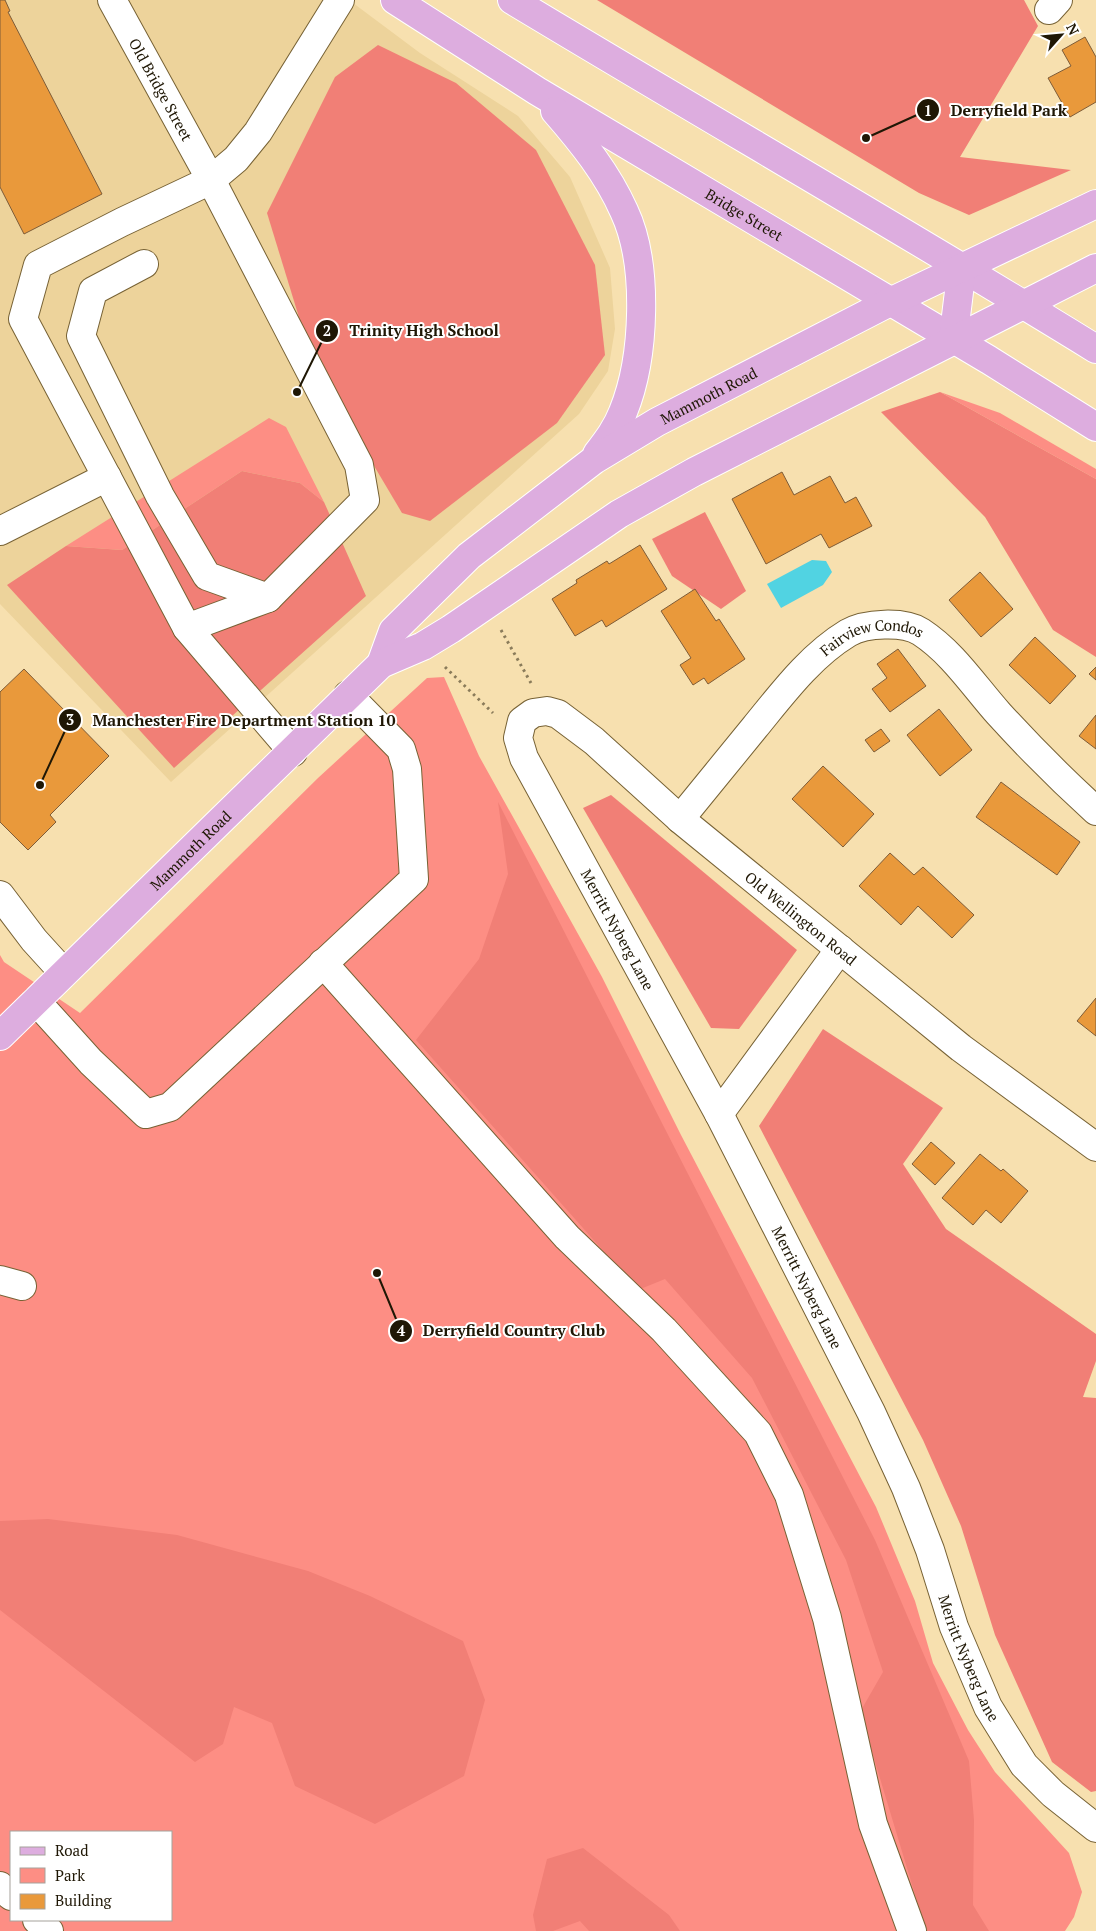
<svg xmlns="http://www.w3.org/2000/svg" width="1096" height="1931" viewBox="0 0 1096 1931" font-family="'PT Serif',serif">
	<rect width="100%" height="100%" fill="#f7e0af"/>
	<path fill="#edd39b" d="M 0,0 L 349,0 L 420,53 L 518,116 L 570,177 L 610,268 L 615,329 L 608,371 L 579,414 L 171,782 L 0,604 Z"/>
	<g fill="#fd8e84" fill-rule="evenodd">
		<path d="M 940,392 L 1000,413 L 1096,469 L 1096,479 Z"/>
		<path d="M 269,418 L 286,427 L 324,502 L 300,483 L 242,471 L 122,550 L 66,546 Z"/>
		<path d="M 444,677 L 479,756 L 602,977 L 681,1135 L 876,1507 L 915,1601 L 933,1663 L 968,1730 L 995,1772 L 1069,1853 L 1082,1892 L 1074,1917 L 1065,1931 L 0,1931 L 0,955 L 4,962 L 80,1013 L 318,778 L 427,678 ZM 11,1832 L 171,1832 L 171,1920 L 11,1920 Z"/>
	</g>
	<g fill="#f17f76">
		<path d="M 597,0 L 1024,0 L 1038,26 L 960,157 L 1071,170 L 969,215 L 919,193 Z"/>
		<path d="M 378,45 L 456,83 L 536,150 L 595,265 L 605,355 L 557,423 L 430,521 L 402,513 L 313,363 L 267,213 L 335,77 Z"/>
		<path d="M 940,392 L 1096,479 L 1096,657 L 1053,630 L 985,517 L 881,412 Z"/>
		<path d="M 242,471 L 300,483 L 324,502 L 366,596 L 174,768 L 7,585 L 66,546 L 122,550 Z"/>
		<path d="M 705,512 L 746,591 L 721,609 L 672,576 L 652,539 Z"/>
		<path d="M 611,795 L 797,950 L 739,1029 L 711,1028 L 583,808 Z"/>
		<path d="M 498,802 L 875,1540 L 969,1761 L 974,1820 L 973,1905 L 989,1931 L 926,1931 L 860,1712 L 883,1672 L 846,1560 L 752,1378 L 665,1279 L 638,1290 L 416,1040 L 479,959 L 508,874 Z"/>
		<path d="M 823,1029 L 943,1108 L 903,1164 L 946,1229 L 1096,1334 L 1096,1361 L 1083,1397 L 1096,1398 L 1096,1791 L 1091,1792 L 1052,1762 L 995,1635 L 961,1526 L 923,1440 L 759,1126 Z"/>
		<path d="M 48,1519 L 177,1535 L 308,1571 L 370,1596 L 463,1641 L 485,1700 L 464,1776 L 375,1824 L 295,1786 L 272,1723 L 234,1707 L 223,1744 L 195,1762 L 0,1610 L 0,1521 Z"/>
		<path d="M 583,1848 L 669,1915 L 680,1931 L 589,1931 L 580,1921 L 553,1931 L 536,1931 L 533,1915 L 547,1859 Z"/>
	</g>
	<path fill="#51d3e2" d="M 812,560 L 826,561 L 832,572 L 823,585 L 781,608 L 767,584 Z"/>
	<g fill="#e9993b" stroke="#7e5c38">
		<path d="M 0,0 L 5,0 L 10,11 L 8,12 L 102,194 L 24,234 L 0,187 Z"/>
		<path d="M 1085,37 L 1096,57 L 1096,102 L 1070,117 L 1048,78 L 1071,66 L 1062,50 Z"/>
		<path d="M 782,472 L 794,495 L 830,476 L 845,503 L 856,497 L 872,526 L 829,548 L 821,534 L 766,564 L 732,499 Z"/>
		<path d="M 640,545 L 667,589 L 606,627 L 602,620 L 575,636 L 552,599 L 577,583 L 576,580 L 607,561 L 609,564 Z"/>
		<path d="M 980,572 L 1013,609 L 981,637 L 949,600 Z"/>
		<path d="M 695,589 L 716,621 L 719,619 L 745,659 L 708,684 L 704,678 L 693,685 L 680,665 L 691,658 L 661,611 Z"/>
		<path d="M 1035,637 L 1076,676 L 1050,704 L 1009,665 Z"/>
		<path d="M 898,649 L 926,686 L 890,712 L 872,689 L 887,678 L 877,664 Z"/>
		<path d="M 1096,667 L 1096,680 L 1089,674 Z"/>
		<path d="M 24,669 L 109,756 L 50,815 L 56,822 L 28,850 L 0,822 L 0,692 Z"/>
		<path d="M 939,709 L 972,750 L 940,776 L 907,735 Z"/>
		<path d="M 1096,715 L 1096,749 L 1079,736 Z"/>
		<path d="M 881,729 L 890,741 L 874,752 L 865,740 Z"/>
		<path d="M 823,766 L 874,814 L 843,847 L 792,799 Z"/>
		<path d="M 1001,782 L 1080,842 L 1057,875 L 976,817 Z"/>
		<path d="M 890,853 L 914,875 L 923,867 L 974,915 L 952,938 L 918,906 L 901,925 L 859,886 Z"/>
		<path d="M 1096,998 L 1096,1036 L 1077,1021 Z"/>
		<path d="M 931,1142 L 955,1163 L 935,1185 L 912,1164 Z"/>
		<path d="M 980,1154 L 1001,1171 L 1003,1169 L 1028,1191 L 1001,1223 L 986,1210 L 973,1225 L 942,1198 Z"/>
	</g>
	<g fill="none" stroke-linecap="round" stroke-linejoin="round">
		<defs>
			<g id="minor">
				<path id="s1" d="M 112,0 L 211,180 L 359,465 L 365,500 L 268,598 L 187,628"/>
				<path d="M 1049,10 L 1058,0"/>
				<path d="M 144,264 L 93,291 L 81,336 L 160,496 L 207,576 L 268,598"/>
				<path d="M 0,531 L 107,477"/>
				<path d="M 293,752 L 187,628 L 23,319 L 38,265 L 122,222 L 211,180 L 236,159 L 258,132 L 340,0"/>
				<path id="s2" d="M 680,819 C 705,788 730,758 755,727 C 782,694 810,656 848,633 C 865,623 904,621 921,632 C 953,653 974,686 999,714 C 1030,748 1062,780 1096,811"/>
				<path d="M 0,895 L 34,940 L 64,973"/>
				<path d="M 323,963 L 567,1237 L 664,1330 L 758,1433 L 789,1495 L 827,1618 L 873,1824 L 912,1931"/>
				<path d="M 36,1001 L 91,1062 L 146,1114 L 170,1107 L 414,879 L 407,769 L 401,749 L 348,695"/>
				<path d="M 719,1114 L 840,949"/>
				<path id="s3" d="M 1096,1147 L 961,1048 L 680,819 L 594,741 L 558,714 L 547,711 L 533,713 L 522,721 L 518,738 L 524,758 L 719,1114 L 871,1412 L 906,1488 L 930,1550 L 954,1627 L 988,1707 L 1024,1765 L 1053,1794 L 1096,1828"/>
				<path d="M 0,1280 L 22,1286"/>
				<path d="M 0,1886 L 11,1896"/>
				<path d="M 37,1920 L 49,1931"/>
			</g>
			<g id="major">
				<path id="s4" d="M 395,0 L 537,91 L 989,360 L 1096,427"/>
				<path d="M 512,0 C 706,117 903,230 1096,349"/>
				<path d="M 555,111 C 582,142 607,173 624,211 C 649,264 645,358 623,412 C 617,428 607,441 597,454"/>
				<path d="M 953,341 L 962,267"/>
				<path id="s5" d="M 381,664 L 393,631 L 469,556 L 594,460 L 657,422 L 890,302 L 1096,204"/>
				<path id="s6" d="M 0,1036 L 381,664 L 423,646 L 451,629 L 619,514 L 694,472 L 1096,268"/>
			</g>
		</defs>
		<use href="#minor" stroke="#776235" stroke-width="30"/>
		<use href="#major" stroke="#fff" stroke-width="30"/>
		<g stroke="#8a7b5a" stroke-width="3" stroke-dasharray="2.5 4" stroke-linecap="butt">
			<path d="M 501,630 L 531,683"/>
			<path d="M 445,667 L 493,713"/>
		</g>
		<use href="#minor" stroke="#fff" stroke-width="28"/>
		<use href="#major" stroke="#ddaddf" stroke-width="28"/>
	</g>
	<g text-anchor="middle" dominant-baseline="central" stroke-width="4" stroke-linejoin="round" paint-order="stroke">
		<g font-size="15" fill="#1f1705" stroke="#fff">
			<text stroke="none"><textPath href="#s1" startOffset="102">Old Bridge Street</textPath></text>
			<text stroke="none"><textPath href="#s4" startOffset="410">Bridge Street</textPath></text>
			<text stroke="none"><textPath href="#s5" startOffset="431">Mammoth Road</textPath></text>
			<text stroke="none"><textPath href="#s2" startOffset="274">Fairview Condos</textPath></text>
			<text stroke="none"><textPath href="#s6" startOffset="266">Mammoth Road</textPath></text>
			<text transform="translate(801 918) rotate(39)">Old Wellington Road</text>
			<text stroke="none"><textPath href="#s3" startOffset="964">Merritt Nyberg Lane</textPath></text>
			<text stroke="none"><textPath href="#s3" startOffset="1369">Merritt Nyberg Lane</textPath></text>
			<text stroke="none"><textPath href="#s3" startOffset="1774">Merritt Nyberg Lane</textPath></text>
		</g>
	</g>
	<path fill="none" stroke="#1f1705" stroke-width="2" d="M866 138L928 110M297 392L327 331M40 785L70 720M377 1273L401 1331"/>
	<g fill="#1f1705" stroke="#fff" stroke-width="2">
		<circle cx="866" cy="138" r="5"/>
		<circle cx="297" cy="392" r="5"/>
		<circle cx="40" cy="785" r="5"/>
		<circle cx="377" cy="1273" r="5"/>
		<circle cx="928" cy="110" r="12"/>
		<circle cx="327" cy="331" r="12"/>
		<circle cx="70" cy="720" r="12"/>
		<circle cx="401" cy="1331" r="12"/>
	</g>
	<g font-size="15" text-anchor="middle" font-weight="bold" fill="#fff">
		<text x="928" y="116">1</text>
		<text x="327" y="336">2</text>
		<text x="70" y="725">3</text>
		<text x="401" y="1336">4</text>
	</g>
	<g font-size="16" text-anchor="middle" font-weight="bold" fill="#1f1705" stroke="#fff" stroke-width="4" stroke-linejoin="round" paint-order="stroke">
		<text x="1009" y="116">Derryfield Park</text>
		<text x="424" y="336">Trinity High School</text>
		<text x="244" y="726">Manchester Fire Department Station 10</text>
		<text x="514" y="1336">Derryfield Country Club</text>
	</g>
	<rect x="10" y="1831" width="162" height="90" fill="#ffffff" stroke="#a5a29b"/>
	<rect x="20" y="1847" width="25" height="8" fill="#ddaddf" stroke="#a5a29b"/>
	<text x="55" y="1856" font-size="15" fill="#1f1705">Road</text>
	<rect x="20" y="1868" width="25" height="15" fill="#fd8e84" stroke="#a5a29b"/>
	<text x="55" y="1881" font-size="15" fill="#1f1705">Park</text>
	<rect x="20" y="1894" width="25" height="15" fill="#e9993b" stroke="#a5a29b"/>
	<text x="55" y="1906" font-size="15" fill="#1f1705">Building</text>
	<g transform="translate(1061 35) rotate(63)" stroke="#ffffff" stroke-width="4" paint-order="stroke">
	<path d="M0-4L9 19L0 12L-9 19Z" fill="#1f1705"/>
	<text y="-8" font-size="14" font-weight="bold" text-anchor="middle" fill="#1f1705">N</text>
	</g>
</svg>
